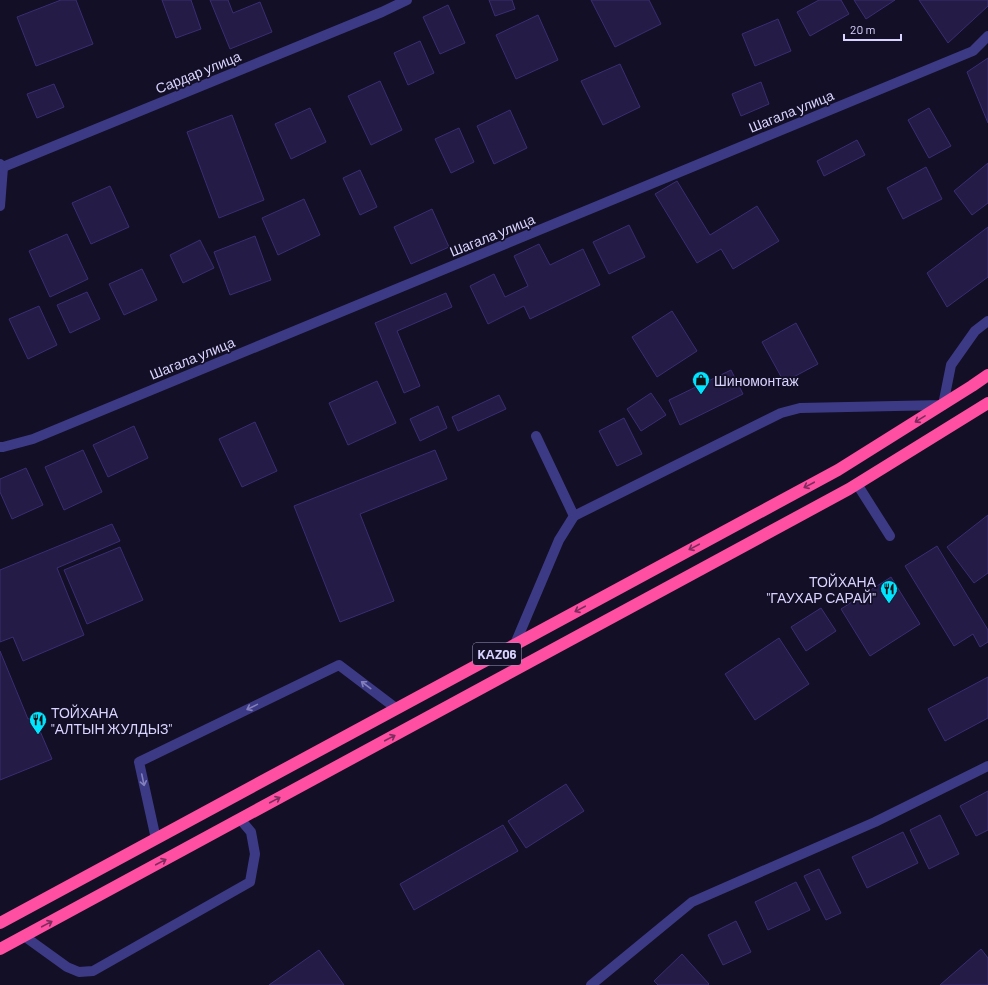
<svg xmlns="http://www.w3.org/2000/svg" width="988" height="985" viewBox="0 0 988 985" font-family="Barlow,sans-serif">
	<rect width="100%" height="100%" fill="#130f26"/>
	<g fill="#241b47" stroke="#3b2d73">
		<path d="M 61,0 L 76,0 L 93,44 L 36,66 L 17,17 Z"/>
		<path d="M 162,0 L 191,0 L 201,29 L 176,38 Z"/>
		<path d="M 210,0 L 228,0 L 233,13 L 260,2 L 272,32 L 230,49 Z"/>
		<path d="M 489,0 L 512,0 L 515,9 L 495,16 Z"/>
		<path d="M 591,0 L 649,0 L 661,24 L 615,47 Z"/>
		<path d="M 819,0 L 841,0 L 849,14 L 810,36 L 797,12 Z"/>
		<path d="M 854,0 L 895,0 L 866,19 Z"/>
		<path d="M 919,0 L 988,0 L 988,6 L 948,43 Z"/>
		<path d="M 448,5 L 465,43 L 440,54 L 423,17 Z"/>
		<path d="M 538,15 L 558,60 L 516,79 L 496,35 Z"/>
		<path d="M 778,19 L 791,51 L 755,66 L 742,34 Z"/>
		<path d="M 420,41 L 434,73 L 408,85 L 394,53 Z"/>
		<path d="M 988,58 L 988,123 L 967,72 Z"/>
		<path d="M 620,64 L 640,107 L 603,125 L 581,81 Z"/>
		<path d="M 380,81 L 402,130 L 371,145 L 348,96 Z"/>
		<path d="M 761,82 L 769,104 L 741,116 L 732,94 Z"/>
		<path d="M 54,84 L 64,107 L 37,118 L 27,94 Z"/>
		<path d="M 310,108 L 326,142 L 291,159 L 275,124 Z"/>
		<path d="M 929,108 L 951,146 L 929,158 L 908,120 Z"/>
		<path d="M 510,110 L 527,148 L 494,164 L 477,126 Z"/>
		<path d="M 232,115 L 264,200 L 219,218 L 187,132 Z"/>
		<path d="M 459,128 L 474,162 L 451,173 L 435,139 Z"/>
		<path d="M 857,140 L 865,155 L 824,176 L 817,161 Z"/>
		<path d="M 988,163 L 988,203 L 972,215 L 954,191 Z"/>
		<path d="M 926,167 L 942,199 L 903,219 L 887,188 Z"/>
		<path d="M 360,170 L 377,207 L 360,215 L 343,178 Z"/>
		<path d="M 677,181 L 710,235 L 757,206 L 779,241 L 733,269 L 721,249 L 697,263 L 655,194 Z"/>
		<path d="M 110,186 L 129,227 L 91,244 L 72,203 Z"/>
		<path d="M 304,199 L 320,235 L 278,255 L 262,218 Z"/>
		<path d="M 432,209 L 449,247 L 411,264 L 394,227 Z"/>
		<path d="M 629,225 L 645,257 L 609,274 L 593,242 Z"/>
		<path d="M 988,227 L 988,277 L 947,307 L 927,273 Z"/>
		<path d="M 67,234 L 88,279 L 50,297 L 29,251 Z"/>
		<path d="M 255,236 L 271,280 L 230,295 L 214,252 Z"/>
		<path d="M 200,240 L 214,268 L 183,283 L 170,255 Z"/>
		<path d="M 539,244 L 550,265 L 583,249 L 600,285 L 530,319 L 524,306 L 488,324 L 470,286 L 494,274 L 505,297 L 528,286 L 514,256 Z"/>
		<path d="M 142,269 L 157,300 L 124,315 L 109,284 Z"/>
		<path d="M 87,292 L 100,319 L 70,333 L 57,305 Z"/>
		<path d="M 446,293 L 452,307 L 397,331 L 420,386 L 404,393 L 375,323 Z"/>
		<path d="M 39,306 L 57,345 L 28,359 L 9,319 Z"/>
		<path d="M 672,311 L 697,351 L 657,377 L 632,337 Z"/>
		<path d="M 796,323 L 818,364 L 784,382 L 762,342 Z"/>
		<path d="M 731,370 L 743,394 L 680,425 L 669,400 Z"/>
		<path d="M 377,381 L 396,423 L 348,445 L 329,403 Z"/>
		<path d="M 651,393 L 666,415 L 641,431 L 627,409 Z"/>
		<path d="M 499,395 L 506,409 L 458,431 L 452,417 Z"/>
		<path d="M 438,406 L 447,428 L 420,441 L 410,419 Z"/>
		<path d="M 624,418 L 642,454 L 617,466 L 599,431 Z"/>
		<path d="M 255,422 L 277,471 L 242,487 L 219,439 Z"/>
		<path d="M 134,426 L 148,458 L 108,477 L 93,445 Z"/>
		<path d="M 83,450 L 102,492 L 64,510 L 45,467 Z"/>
		<path d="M 435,450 L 447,479 L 360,514 L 394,601 L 340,622 L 294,506 Z"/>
		<path d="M 26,468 L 43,505 L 12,519 L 0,492 L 0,479 Z"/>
		<path d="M 988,515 L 988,573 L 974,583 L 947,547 Z"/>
		<path d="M 112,524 L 120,541 L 57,568 L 84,635 L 23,661 L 13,637 L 0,642 L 0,570 Z"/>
		<path d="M 937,546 L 988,630 L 988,642 L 980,647 L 973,634 L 954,646 L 905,566 Z"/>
		<path d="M 120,547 L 143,600 L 87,624 L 64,570 Z"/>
		<path d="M 891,577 L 920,624 L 870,656 L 841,609 Z"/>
		<path d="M 821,608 L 836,631 L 806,651 L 791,627 Z"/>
		<path d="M 779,638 L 809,684 L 755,720 L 725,674 Z"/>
		<path d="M 0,651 L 28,719 L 34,717 L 52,759 L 0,780 Z"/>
		<path d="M 988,677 L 988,718 L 945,741 L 928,709 Z"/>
		<path d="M 566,784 L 584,811 L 526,848 L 508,821 Z"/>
		<path d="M 988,791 L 988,830 L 976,836 L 960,806 Z"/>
		<path d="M 940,815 L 959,854 L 929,869 L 910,830 Z"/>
		<path d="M 503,825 L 518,851 L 414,910 L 400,884 Z"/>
		<path d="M 903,832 L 918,863 L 867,888 L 852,857 Z"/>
		<path d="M 819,869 L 841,913 L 826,920 L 804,876 Z"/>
		<path d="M 796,882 L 810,910 L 768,930 L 755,902 Z"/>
		<path d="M 736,921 L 751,952 L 723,965 L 708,935 Z"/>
		<path d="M 981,949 L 988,958 L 988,985 L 940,985 Z"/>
		<path d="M 319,950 L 344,985 L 269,985 Z"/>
		<path d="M 682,954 L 709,984 L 708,985 L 658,985 L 654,981 Z"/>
	</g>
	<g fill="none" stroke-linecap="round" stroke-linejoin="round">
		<g stroke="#3d3a85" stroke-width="10">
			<path d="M 0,164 L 3,167 L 382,12 L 407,0"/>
			<path d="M 0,206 L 3,167"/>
			<path d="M 536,436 L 574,516"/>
			<path d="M 0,447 L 3,447 L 33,439 L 973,51 L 988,36"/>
			<path d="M 857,484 L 890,536"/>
			<path d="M 515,644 L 559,540 L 574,516 L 781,413 L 800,408 L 943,405 L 951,365 L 975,331 L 988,321"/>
			<path d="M 156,839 L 139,762 L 339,665 L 397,709"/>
			<path d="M 24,936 L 67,967 L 79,972 L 93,971 L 250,882 L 255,854 L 251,832 L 240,819"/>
			<path d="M 591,985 L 692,902 L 875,822 L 988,766"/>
		</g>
		<g stroke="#ff4fa3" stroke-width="12">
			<path d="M 0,923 L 838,470 L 972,386 L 988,375"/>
			<path d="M 0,949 L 849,489 L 988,403"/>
		</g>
	</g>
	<defs><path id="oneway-shaft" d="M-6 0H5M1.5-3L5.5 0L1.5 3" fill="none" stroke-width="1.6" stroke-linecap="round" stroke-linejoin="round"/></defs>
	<g stroke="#7d2c5e">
		<use href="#oneway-shaft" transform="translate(920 419) rotate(148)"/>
		<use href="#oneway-shaft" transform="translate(809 485) rotate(152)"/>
		<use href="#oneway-shaft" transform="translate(694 547) rotate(152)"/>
		<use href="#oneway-shaft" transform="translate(580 609) rotate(152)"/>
		<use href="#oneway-shaft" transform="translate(390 738) rotate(-28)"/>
		<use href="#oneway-shaft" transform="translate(275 800) rotate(-28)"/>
		<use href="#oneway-shaft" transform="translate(161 862) rotate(-28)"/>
		<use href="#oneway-shaft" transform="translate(47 924) rotate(-28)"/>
	</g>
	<g stroke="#837fbc">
		<use href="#oneway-shaft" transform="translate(366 685) rotate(-143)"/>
		<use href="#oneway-shaft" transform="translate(252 707) rotate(154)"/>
		<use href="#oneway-shaft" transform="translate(143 780) rotate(78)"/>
	</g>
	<defs>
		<symbol id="shop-pin" viewBox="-11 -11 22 30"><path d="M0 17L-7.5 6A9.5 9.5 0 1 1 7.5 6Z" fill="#00e5ff" stroke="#130f26"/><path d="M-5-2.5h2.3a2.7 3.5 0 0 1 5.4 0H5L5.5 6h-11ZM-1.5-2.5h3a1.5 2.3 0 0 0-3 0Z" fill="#111"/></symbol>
		<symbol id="restaurant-pin" viewBox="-11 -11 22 30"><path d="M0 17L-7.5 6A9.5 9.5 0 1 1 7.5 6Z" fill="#00e5ff" stroke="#130f26"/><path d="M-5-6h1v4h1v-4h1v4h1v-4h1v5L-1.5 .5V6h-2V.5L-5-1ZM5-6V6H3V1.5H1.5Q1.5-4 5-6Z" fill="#111"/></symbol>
	</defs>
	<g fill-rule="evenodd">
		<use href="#shop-pin" x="691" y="370" width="20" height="27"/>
		<use href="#restaurant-pin" x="879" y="579" width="20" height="27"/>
		<use href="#restaurant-pin" x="28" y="710" width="20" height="27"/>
	</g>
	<g text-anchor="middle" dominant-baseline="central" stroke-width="3.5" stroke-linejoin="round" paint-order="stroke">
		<rect fill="#130f26" stroke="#9e99be" stroke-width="1" x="473" y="643" width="48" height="22" rx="3"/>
		<g font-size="13" font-weight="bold" fill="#d9d4ff">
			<text x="497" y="654">KАZ06</text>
		</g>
		<g font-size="14" fill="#d9d4ff" stroke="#130f26">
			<text transform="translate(198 72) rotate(-22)">Сардар улица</text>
			<text transform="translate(791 111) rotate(-22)">Шагала улица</text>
			<text transform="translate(492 235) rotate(-22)">Шагала улица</text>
			<text transform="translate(192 358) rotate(-22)">Шагала улица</text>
		</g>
		<g font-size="14" fill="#d9d4ff" stroke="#130f26" text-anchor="start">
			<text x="714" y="380">Шиномонтаж</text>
			<text x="876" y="581" text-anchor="end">ТОЙХАНА<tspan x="876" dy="16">"ГАУХАР САРАЙ"</tspan></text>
			<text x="51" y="712">ТОЙХАНА<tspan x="51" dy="16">"АЛТЫН ЖУЛДЫЗ"</tspan></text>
		</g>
	</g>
	<path d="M844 34v6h57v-6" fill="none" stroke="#d9d4ff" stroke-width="2"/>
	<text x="850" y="34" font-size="12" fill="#d9d4ff" stroke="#130f26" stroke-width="3" paint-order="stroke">20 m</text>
</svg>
